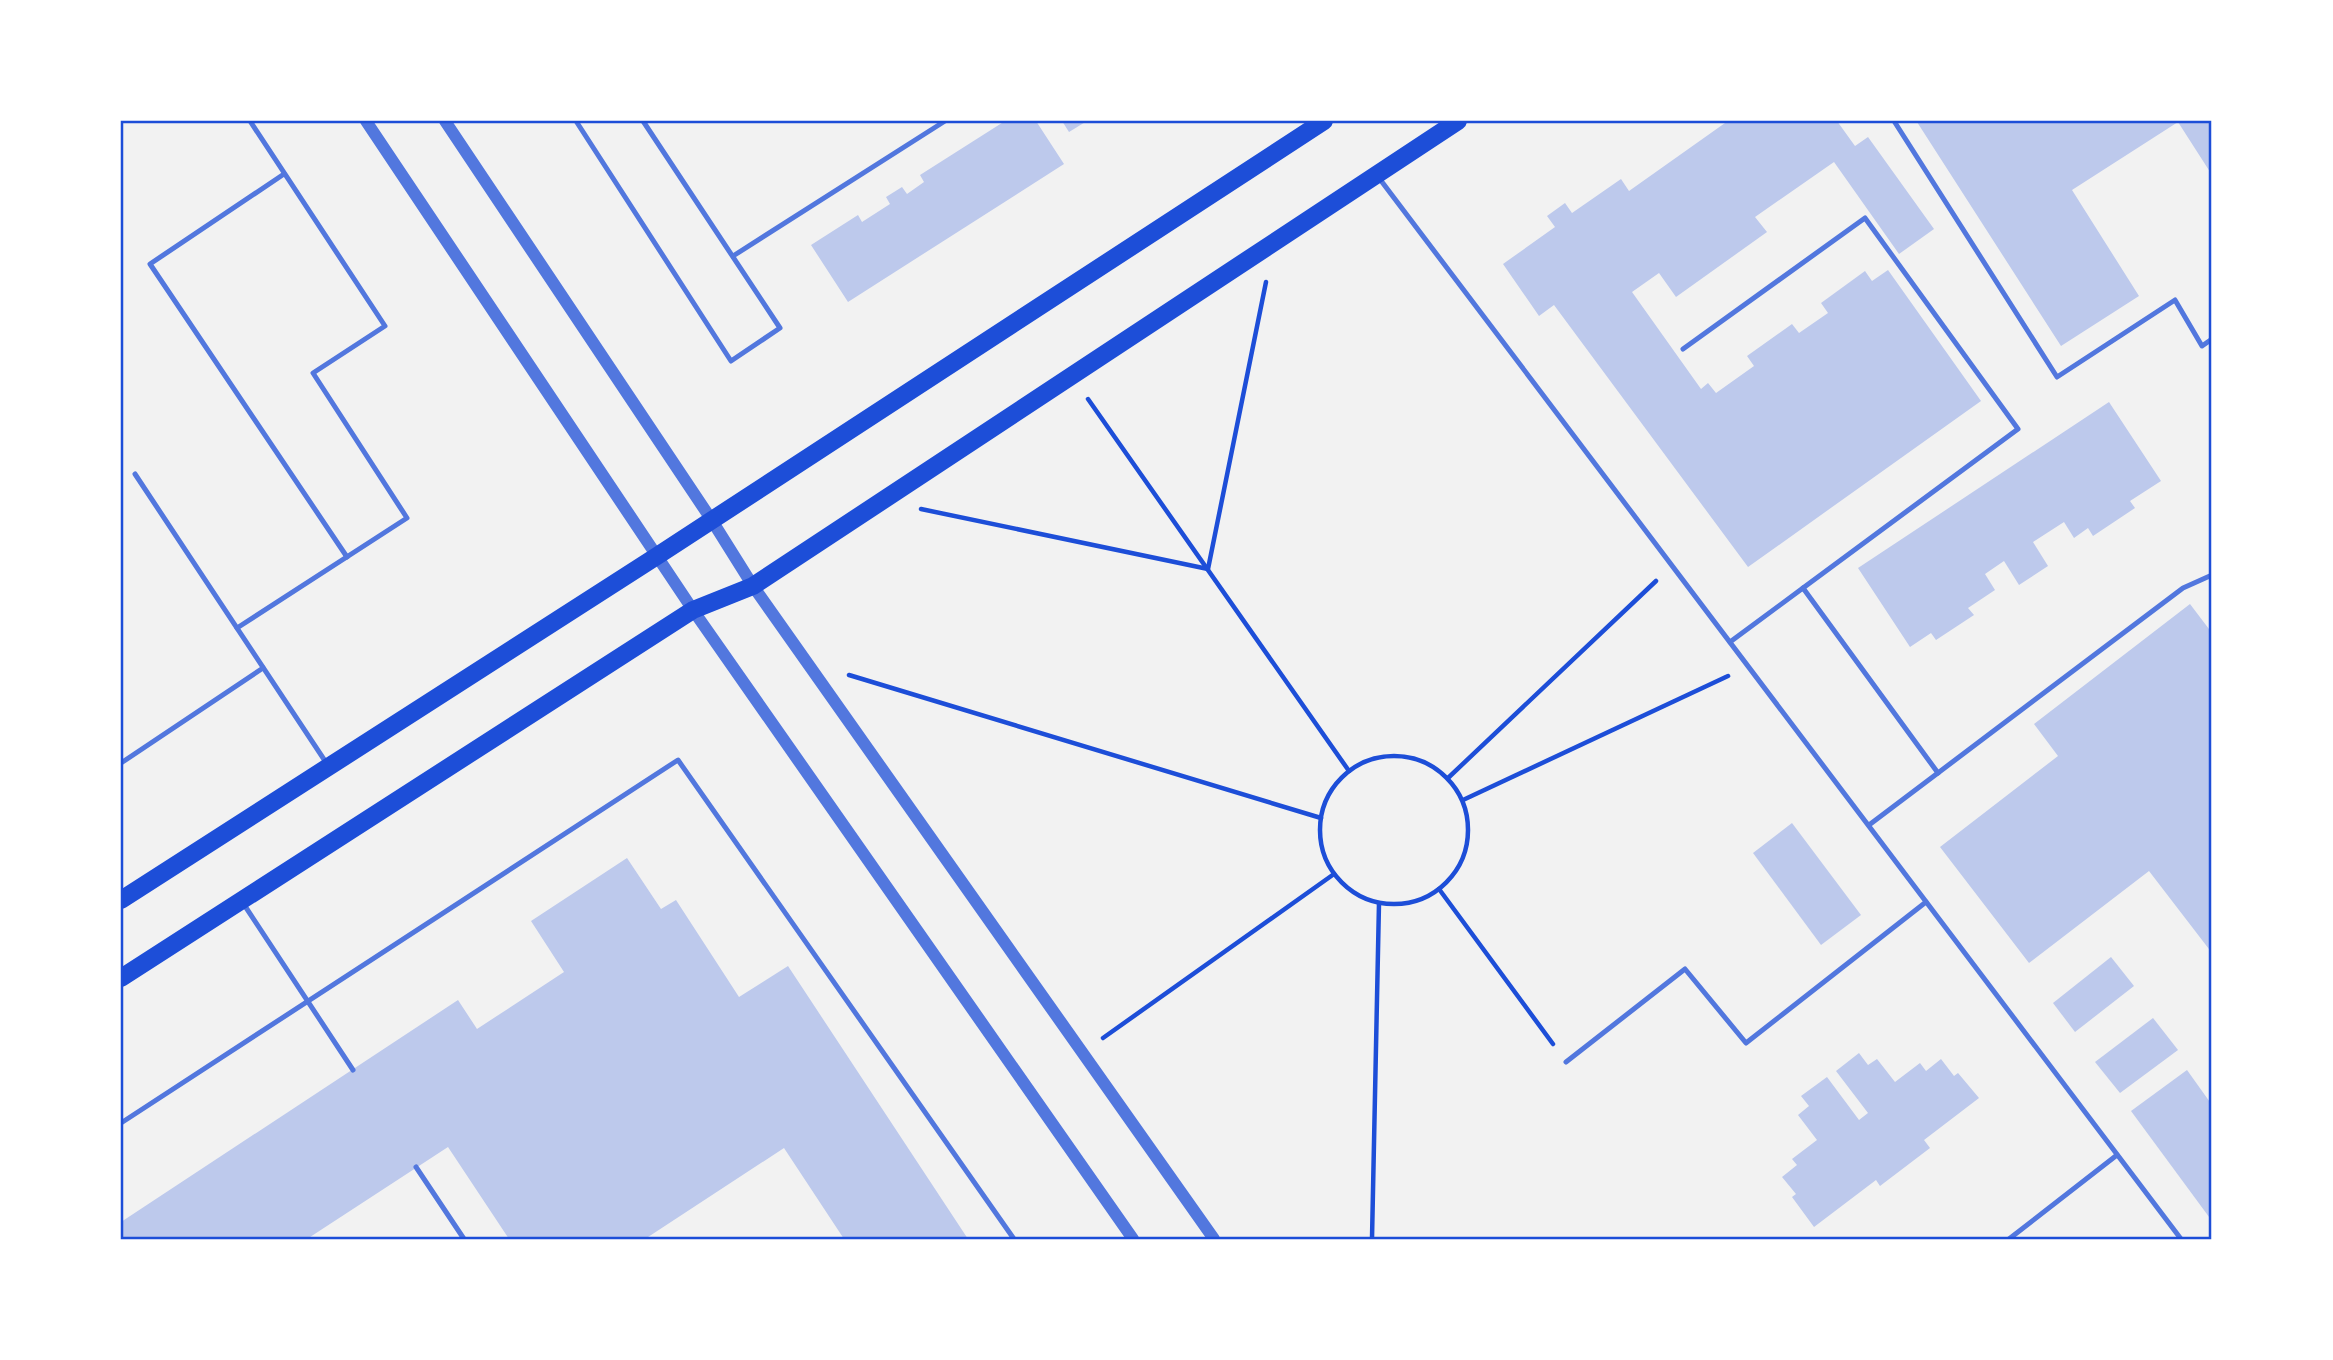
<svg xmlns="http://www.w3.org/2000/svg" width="2333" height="1360" viewBox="0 0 2333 1360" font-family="Cabin,sans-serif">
	<rect width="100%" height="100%" fill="#f2f2f2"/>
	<g fill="#bdc9ec">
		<path d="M 1005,121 L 1036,121 L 1064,164 L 848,302 L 811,245 L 858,215 L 862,222 L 890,204 L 886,197 L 902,187 L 907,194 L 924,182 L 920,175 Z"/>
		<path d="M 1062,121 L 1087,121 L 1069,132 Z"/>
		<path d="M 1724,121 L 1837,121 L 1855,146 L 1868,137 L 1934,229 L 1899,254 L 1834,162 L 1755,217 L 1767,232 L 1676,297 L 1659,273 L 1632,292 L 1701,389 L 1708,383 L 1716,393 L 1754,366 L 1747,356 L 1792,324 L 1799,333 L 1828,313 L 1821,303 L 1865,271 L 1872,281 L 1888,270 L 1981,401 L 1748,567 L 1554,305 L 1539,316 L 1503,264 L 1555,227 L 1547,216 L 1565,203 L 1572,213 L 1621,179 L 1629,191 L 1725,123 Z"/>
		<path d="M 1919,121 L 2212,121 L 2212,175 L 2178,122 L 2072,190 L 2139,296 L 2061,346 L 1917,122 Z"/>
		<path d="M 2109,402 L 2161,481 L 2130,501 L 2135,508 L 2093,536 L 2088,528 L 2074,538 L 2064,522 L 2033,542 L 2048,566 L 2019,585 L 2004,561 L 1985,574 L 1995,590 L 1968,608 L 1974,615 L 1936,640 L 1931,633 L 1910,647 L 1858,568 Z"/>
		<path d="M 2190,604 L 2212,633 L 2212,953 L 2149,871 L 2029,963 L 1940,847 L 2058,756 L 2034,724 Z"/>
		<path d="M 1792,823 L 1861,915 L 1821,945 L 1753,853 Z"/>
		<path d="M 627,858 L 661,909 L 676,900 L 739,997 L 788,966 L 968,1239 L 844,1239 L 784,1148 L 645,1239 L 509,1239 L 448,1147 L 307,1239 L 121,1239 L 121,1222 L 458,1000 L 477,1029 L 564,972 L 531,921 Z"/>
		<path d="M 2111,957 L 2134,986 L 2075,1032 L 2053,1003 Z"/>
		<path d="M 2153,1018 L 2178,1050 L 2120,1093 L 2095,1062 Z"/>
		<path d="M 1859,1053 L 1868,1065 L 1877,1059 L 1895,1082 L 1920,1063 L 1926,1071 L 1941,1059 L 1954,1076 L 1958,1073 L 1979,1098 L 1924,1140 L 1930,1148 L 1880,1186 L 1876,1180 L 1814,1227 L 1792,1197 L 1796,1194 L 1782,1177 L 1797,1165 L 1792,1159 L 1817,1140 L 1798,1115 L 1809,1106 L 1801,1096 L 1827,1077 L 1859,1120 L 1868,1113 L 1836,1071 Z"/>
		<path d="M 2187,1070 L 2212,1105 L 2212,1221 L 2131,1111 Z"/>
	</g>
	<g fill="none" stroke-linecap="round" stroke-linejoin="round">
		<g stroke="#1d4ed8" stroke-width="4.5">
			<path d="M 1088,399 L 1349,771"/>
			<path d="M 921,509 L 1208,569 L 1266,282"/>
			<path d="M 849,675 L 1321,818"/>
			<circle cx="1394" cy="830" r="74"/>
			<path d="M 1448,778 L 1656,581"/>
			<path d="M 1463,800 L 1728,676"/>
			<path d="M 1439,889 L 1553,1044"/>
			<path d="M 1103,1038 L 1334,874"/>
			<path d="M 1372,1239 L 1379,903"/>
		</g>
		<g stroke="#5277de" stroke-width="5">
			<path d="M 576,121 L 731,361 L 780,328 L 643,121"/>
			<path d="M 1894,121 L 2057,377 L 2175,300 L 2202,346 L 2212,339"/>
			<path d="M 284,174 L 150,264 L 347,557"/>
			<path d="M 1379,178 L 2181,1239"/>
			<path d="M 733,256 L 945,121"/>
			<path d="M 1683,349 L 1865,218 L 2018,429 L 1803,588"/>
			<path d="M 135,474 L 327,764"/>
			<path d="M 237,628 L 407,518 L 313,373 L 385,326 L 250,121"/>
			<path d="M 1730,642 L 1803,588 L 1938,773"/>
			<path d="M 121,763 L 263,668"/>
			<path d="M 1869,825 L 2183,588 L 2212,575"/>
			<path d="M 243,903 L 353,1070"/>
			<path d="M 1566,1062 L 1685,969 L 1746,1043 L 1926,902"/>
			<path d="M 121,1123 L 678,760 L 1014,1239"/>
			<path d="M 416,1167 L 464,1239"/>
			<path d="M 2009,1239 L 2117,1155"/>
		</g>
		<g stroke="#5277de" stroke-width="12">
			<path d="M 366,121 L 693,610 L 1133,1239"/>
			<path d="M 445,121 L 711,519 L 753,586 L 1214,1239"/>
		</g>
		<g stroke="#1d4ed8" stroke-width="18">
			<path d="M 121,900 L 657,556 L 1324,121"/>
			<path d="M 121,978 L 693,610 L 753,586 L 1458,121"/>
		</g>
	</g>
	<rect width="2333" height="1360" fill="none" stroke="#ffffff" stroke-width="245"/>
	<rect x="122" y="122" width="2088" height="1116" fill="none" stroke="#1d4ed8" stroke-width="2.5"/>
</svg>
